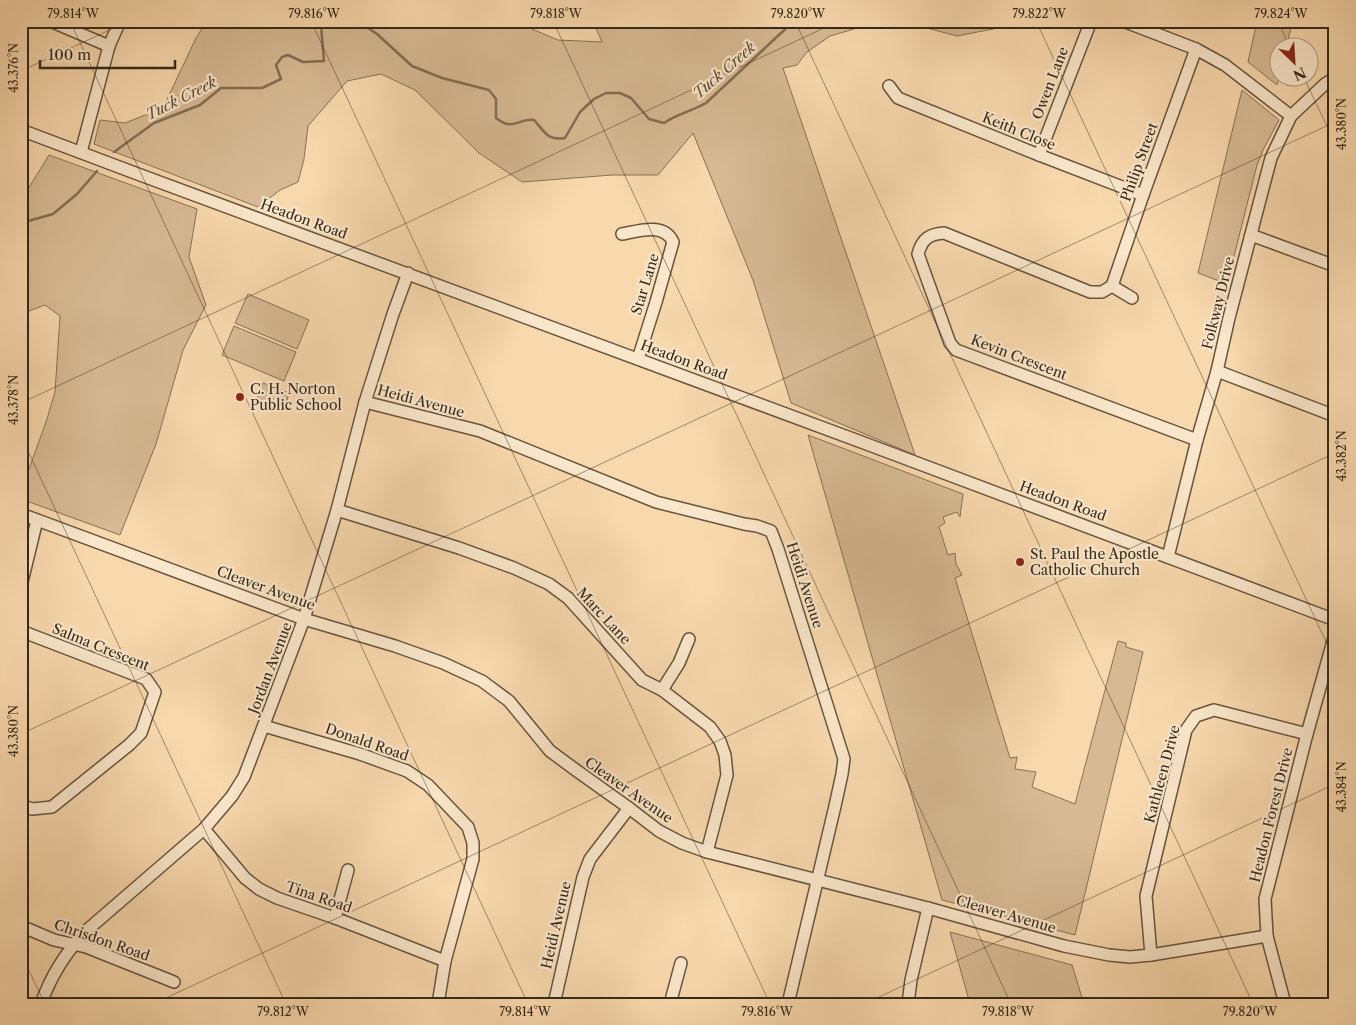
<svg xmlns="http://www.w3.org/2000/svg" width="1356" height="1025" viewBox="0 0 1356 1025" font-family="'Libre Caslon Text',serif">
	<rect width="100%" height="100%" fill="#f8d8ad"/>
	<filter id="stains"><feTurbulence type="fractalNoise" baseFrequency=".004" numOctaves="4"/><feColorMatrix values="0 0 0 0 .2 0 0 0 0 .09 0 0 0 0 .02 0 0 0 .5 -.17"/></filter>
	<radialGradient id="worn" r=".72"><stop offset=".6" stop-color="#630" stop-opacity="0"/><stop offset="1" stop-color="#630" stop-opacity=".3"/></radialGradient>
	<g fill="#d7ba94" stroke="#867256">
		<path d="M 207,21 L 523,21 L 532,29 L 558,40 L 602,42 L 593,21 L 881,21 L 830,36 L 807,52 L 797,65 L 783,68 L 915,455 L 791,403 L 753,280 L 693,133 L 658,175 L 612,175 L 522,182 L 479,153 L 415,90 L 381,74 L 347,81 L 308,126 L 304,159 L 298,182 L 280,190 L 258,207 L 94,144 L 100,120 L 125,123 L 163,108 L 196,38 Z"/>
		<path d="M 900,21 L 1008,21 L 1003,27 L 957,36 Z"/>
		<path d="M 1257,21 L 1284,21 L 1292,24 L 1286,47 L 1278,48 L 1279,78 L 1277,85 L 1248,62 Z"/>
		<path d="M 1242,90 L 1279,120 L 1263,150 L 1257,165 L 1227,284 L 1198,273 Z"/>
		<path d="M 49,155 L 197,209 L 189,257 L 206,305 L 183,350 L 156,444 L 120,535 L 21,499 L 21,491 L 46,422 L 55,392 L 60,316 L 45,305 L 21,314 L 21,198 L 25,194 Z"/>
		<path d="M 248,294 L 309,320 L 297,349 L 235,323 Z"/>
		<path d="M 234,326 L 296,352 L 284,381 L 222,355 Z"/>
		<path d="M 263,383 L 289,393 L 287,400 L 275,408 L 270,407 L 269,404 L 257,399 Z"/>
		<path d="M 808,435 L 963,494 L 960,517 L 957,512 L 943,517 L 945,523 L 939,527 L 948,555 L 955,553 L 956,564 L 962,575 L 955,578 L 1010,758 L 1017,757 L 1015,769 L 1036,772 L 1032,787 L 1075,804 L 1118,641 L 1126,643 L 1126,647 L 1143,652 L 1075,935 L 942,900 Z"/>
		<path d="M 950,932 L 1072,965 L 1084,1004 L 970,1004 Z"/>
	</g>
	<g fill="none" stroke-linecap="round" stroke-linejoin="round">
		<g stroke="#826e54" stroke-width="2.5">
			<path d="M 114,152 L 154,123 L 200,105 L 221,88 L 262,88 L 281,79 L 276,65 L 282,57 L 288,55 L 303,62 L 324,61 L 321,26 L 339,27 L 359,22 L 377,34 L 412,66 L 442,78 L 489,90 L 496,99 L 496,118 C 514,132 517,118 534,120 C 545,132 547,141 565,138 L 580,112 L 594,99 L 606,93 L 620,93 L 631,98 L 649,119 L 664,123 C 677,114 692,111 706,103 L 794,21"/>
			<path d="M 21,223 L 53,214 L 77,194 L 97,171"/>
		</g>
		<defs>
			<g id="minor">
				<path d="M 50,21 L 109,46"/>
				<path d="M 1123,21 L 1196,49 L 1225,65 L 1291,116"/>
				<path d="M 889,86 L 898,98 L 1039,155 L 1143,195"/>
				<path d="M 21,130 L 135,173 L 864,443 L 1335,620"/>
				<path d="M 81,152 L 109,46 L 120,21"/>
				<path d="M 1039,155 L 1091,21"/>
				<path d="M 622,234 C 638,231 664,222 673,242 L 656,302 L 638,359"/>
				<path d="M 1251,235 L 1335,266"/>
				<path d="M 1112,286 L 1102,292 L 1090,292 L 944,233 C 929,234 922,239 918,254 L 950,343 L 956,350 L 1197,440"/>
				<path d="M 1112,286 L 1143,195 L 1196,49"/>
				<path d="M 1112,286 L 1132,298"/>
				<path d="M 1217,371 L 1335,416"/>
				<path d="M 365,402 L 480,431 L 656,502 L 744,524 L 757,526 L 771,531 L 778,549 L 844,759 L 842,774 L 835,806 L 788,1004"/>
				<path d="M 337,510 L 459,548 L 514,568 L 549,584 L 568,598 L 642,680 L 662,690 L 710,727 L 720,741 L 725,755 L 727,775 L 707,852"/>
				<path d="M 21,514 L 304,619 L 395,646 L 443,663 L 482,681 L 509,701 L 550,751 L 573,768 L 629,808 L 659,831 L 682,843 L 707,852 L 928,908 L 1064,946 L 1109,955 L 1130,957 L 1151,955 L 1267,936"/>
				<path d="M 1168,557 L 1197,440 L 1217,371 L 1229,318 L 1271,158 L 1291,116 L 1325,84 L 1335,78"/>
				<path d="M 21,586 L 37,520"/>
				<path d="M 21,631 L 146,679 L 155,692 L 141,733 L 129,745 L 52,807 L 32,809 L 21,805"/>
				<path d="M 662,690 L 679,663 L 689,639"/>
				<path d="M 264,726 L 360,754 L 407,771 L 428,785 L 468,827 L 473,843 L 473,859 L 445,961 L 438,1004"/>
				<path d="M 204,829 L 245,878 L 259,889 L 277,898 L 335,918 L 445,961"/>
				<path d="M 335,918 L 348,870"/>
				<path d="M 21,926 L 54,940 L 86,947 L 174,982"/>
				<path d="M 1151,955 L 1146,896 L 1186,730 L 1196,716 L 1214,710 L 1307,734"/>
				<path d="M 41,1004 C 51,975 65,953 86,931 L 204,829 L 232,796 L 244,777 L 304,619 L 337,510 L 365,402 L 393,314 L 408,273"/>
				<path d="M 554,1004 L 583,877 L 590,859 L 629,808"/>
				<path d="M 670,1004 L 681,963"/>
				<path d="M 908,1004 L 911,980 L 928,908"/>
				<path d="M 1285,1004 L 1267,936 L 1265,899 L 1307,734 L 1335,634"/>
			</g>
		</defs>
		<use href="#minor" stroke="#66553e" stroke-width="14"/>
		<use href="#minor" stroke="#fae6ca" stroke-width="11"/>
	</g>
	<path fill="none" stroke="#352919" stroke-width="1" stroke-opacity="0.45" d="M 70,21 L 528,1004M 311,21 L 770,1004M 553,21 L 1011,1004M 795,21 L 1253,1004M 1036,21 L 1335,661M 1278,21 L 1290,48M 21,71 L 129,21M 1304,78 L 1335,143M 21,403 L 839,21M 21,436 L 286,1004M 21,734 L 1335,122M 21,954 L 45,1004M 153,1004 L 1335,453M 864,1004 L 1335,784"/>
	<g fill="#8f2418" stroke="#fae6ca" stroke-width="2">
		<circle cx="240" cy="397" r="5"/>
		<circle cx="1020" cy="562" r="5"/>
	</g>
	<g text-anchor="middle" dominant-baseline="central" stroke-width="4.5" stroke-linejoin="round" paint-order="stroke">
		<g font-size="14" fill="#352919" stroke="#fae6ca">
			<text transform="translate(1050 83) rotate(-69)">Owen Lane</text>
			<text transform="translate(1019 131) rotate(22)">Keith Close</text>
			<text transform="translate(1139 162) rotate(-70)">Philip Street</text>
			<text transform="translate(304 219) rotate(20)">Headon Road</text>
			<text transform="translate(645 284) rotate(-73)">Star Lane</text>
			<text transform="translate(1218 303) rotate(-76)">Folkway Drive</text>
			<text transform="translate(1019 357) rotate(21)">Kevin Crescent</text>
			<text transform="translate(684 360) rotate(20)">Headon Road</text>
			<text transform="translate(421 401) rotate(15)">Heidi Avenue</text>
			<text transform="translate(1063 501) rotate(20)">Headon Road</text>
			<text transform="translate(805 585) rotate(72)">Heidi Avenue</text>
			<text transform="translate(266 588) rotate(20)">Cleaver Avenue</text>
			<text transform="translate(604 616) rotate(47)">Marc Lane</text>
			<text transform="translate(101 647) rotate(22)">Salma Crescent</text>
			<text transform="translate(270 668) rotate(-69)">Jordan Avenue</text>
			<text transform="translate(367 742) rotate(19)">Donald Road</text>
			<text transform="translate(1162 774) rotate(-75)">Kathleen Drive</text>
			<text transform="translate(629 790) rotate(35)">Cleaver Avenue</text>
			<text transform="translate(1271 815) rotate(-76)">Headon Forest Drive</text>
			<text transform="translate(319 897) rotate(19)">Tina Road</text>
			<text transform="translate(1006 914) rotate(16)">Cleaver Avenue</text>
			<text transform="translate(556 925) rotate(-77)">Heidi Avenue</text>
			<text transform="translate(102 940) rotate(19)">Chrisdon Road</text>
		</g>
		<g font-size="14" fill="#352919" stroke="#fae6ca" text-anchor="start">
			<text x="250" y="389">C. H. Norton<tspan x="250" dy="16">Public School</tspan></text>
			<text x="1030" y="554">St. Paul the Apostle<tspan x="1030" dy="16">Catholic Church</tspan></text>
		</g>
		<g font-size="15" font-style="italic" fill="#5c4c36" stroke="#fae6ca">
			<text transform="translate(724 70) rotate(-41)">Tuck Creek</text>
			<text transform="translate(181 98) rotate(-27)">Tuck Creek</text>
		</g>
	</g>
	<rect width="1356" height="1025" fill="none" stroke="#f8d8ad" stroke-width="55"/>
	<g transform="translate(1294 62) rotate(155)"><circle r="24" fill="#fae6ca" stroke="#ab9a83"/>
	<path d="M0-4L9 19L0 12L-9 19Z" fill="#8f2418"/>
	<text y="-8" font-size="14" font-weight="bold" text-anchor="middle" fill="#352919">N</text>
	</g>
	<path d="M40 60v8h135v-8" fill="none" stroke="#352919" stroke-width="2.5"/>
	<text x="48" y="60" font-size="15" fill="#352919" stroke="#fae6ca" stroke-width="4" paint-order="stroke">100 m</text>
	<rect x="28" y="28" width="1300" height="970" fill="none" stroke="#352919" stroke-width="2"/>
	<g font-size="12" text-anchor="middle" fill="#352919">
		<text x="73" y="18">79.814°W</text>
		<text x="314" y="18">79.816°W</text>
		<text x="556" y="18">79.818°W</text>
		<text x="798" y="18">79.820°W</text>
		<text x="1039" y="18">79.822°W</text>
		<text x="1281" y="18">79.824°W</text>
		<text transform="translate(14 68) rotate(-90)" y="4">43.376°N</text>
		<text transform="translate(1342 124) rotate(-90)" y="4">43.380°N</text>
		<text transform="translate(14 400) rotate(-90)" y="4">43.378°N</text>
		<text transform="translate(1342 456) rotate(-90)" y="4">43.382°N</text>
		<text transform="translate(14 731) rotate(-90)" y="4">43.380°N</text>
		<text transform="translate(1342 787) rotate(-90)" y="4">43.384°N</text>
		<text x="283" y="1016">79.812°W</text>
		<text x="525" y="1016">79.814°W</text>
		<text x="767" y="1016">79.816°W</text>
		<text x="1008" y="1016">79.818°W</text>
		<text x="1250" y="1016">79.820°W</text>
	</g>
	<rect width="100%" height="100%" filter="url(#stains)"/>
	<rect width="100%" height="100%" fill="url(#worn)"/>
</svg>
